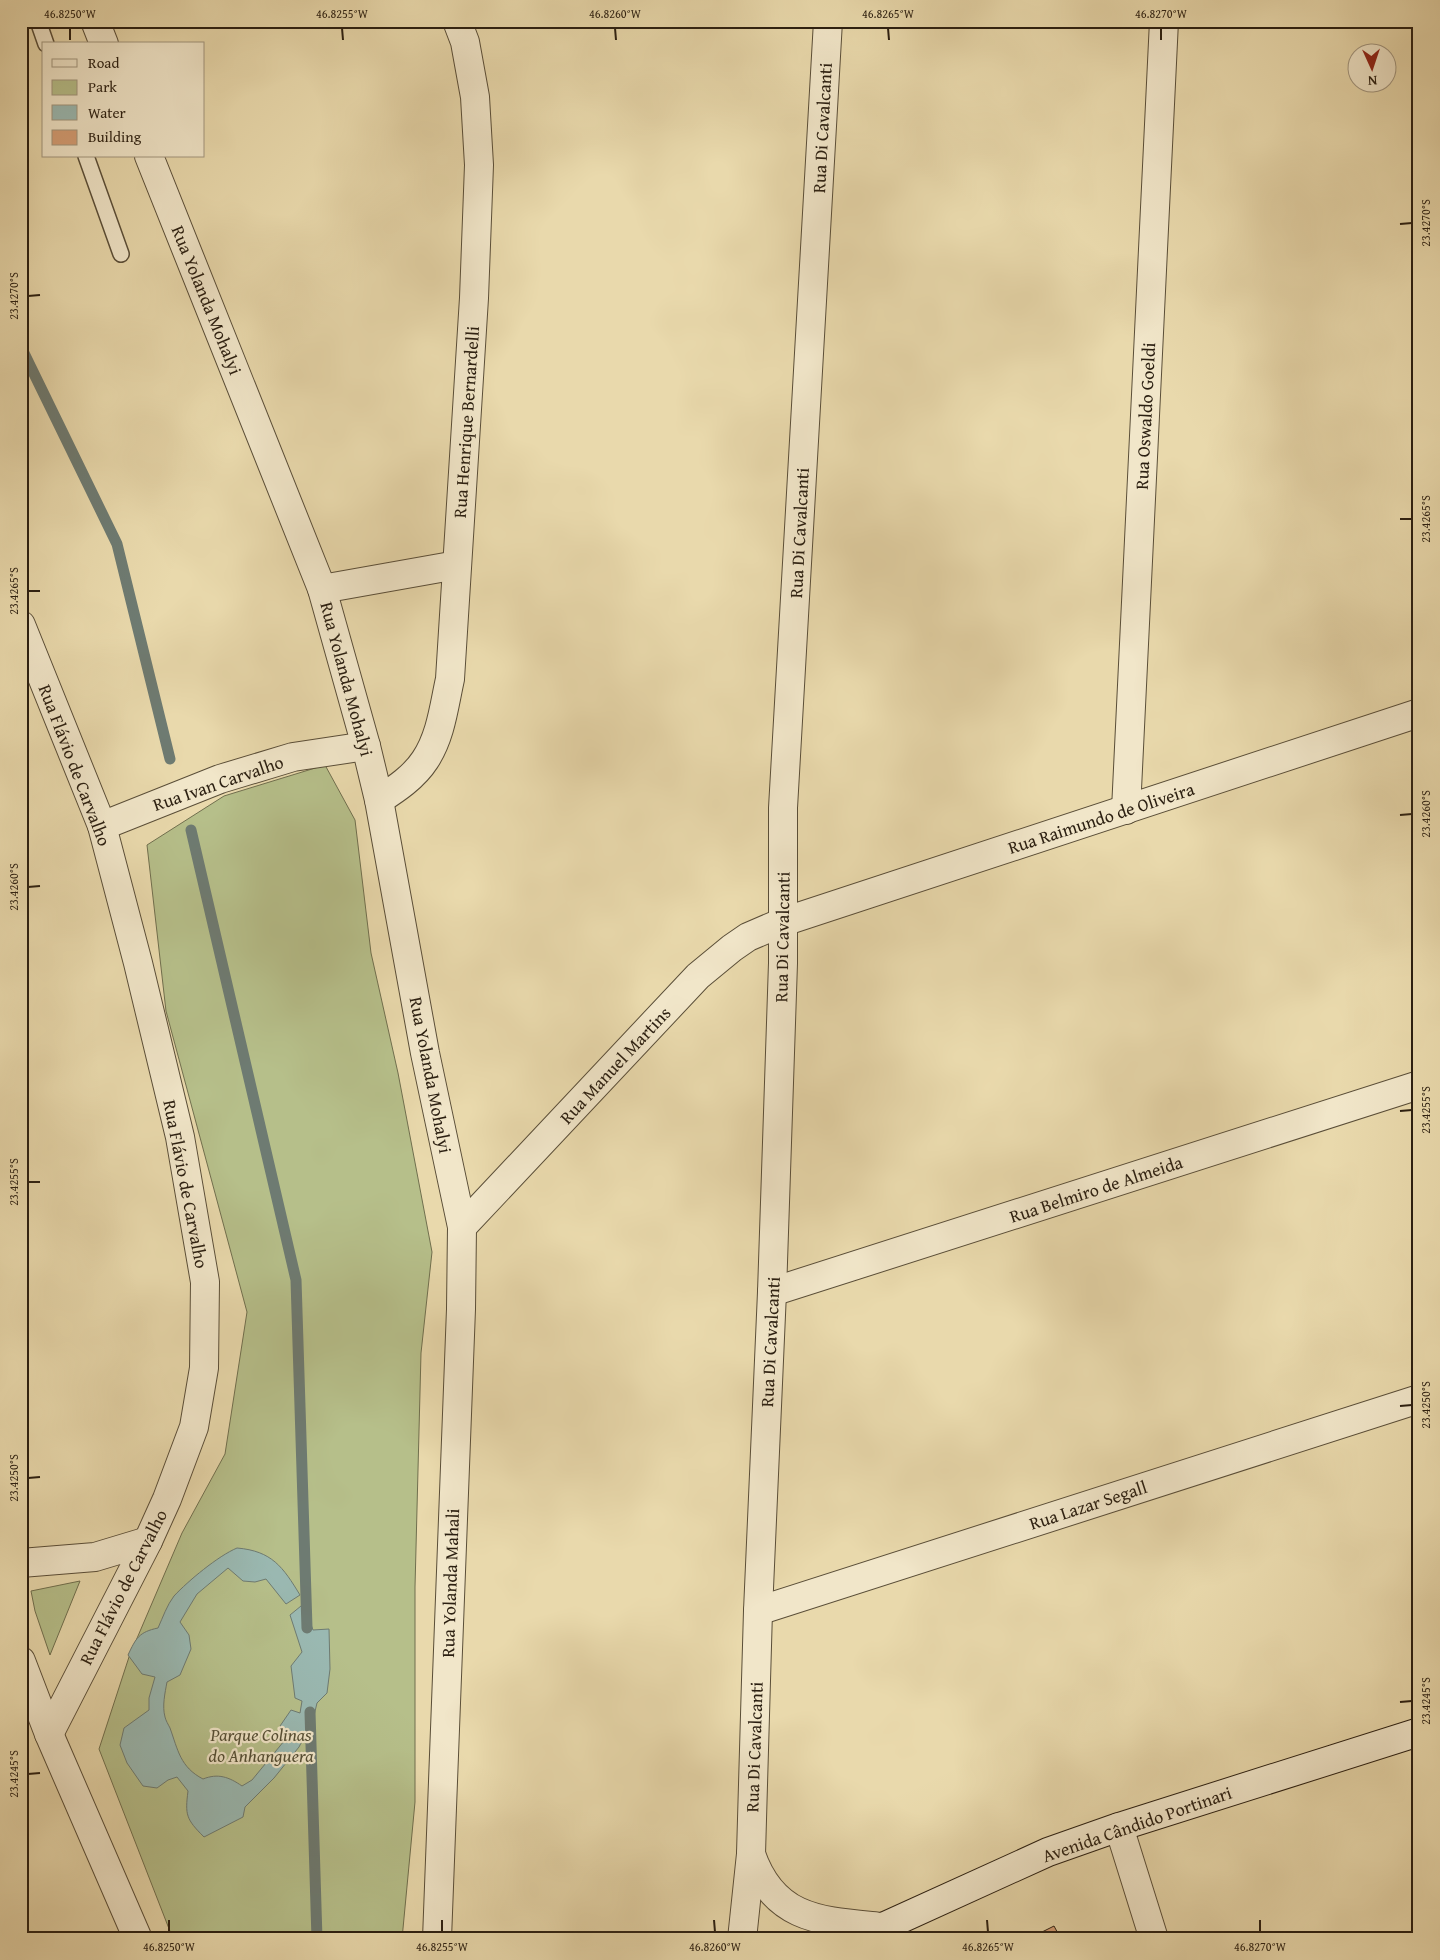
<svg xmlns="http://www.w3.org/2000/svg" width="1440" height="1960" viewBox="0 0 1440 1960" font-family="'Gentium Book Plus',serif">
	<rect width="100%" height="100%" fill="#e9d9ac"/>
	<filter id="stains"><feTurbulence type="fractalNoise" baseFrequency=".004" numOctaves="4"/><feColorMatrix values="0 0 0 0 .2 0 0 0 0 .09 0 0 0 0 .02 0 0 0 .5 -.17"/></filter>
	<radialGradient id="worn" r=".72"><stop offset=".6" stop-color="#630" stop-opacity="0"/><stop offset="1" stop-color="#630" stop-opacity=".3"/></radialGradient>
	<g fill="#b6bf8a" stroke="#706f4e">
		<path d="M 325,765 L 355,820 L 371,953 L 398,1073 L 432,1252 L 421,1353 L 415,1587 L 415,1802 L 402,1939 L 173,1939 L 99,1749 L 129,1657 L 182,1533 L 225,1454 L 247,1312 L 166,1011 L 147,845 L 224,796 Z"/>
		<path d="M 80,1581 L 50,1655 L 35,1611 L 31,1591 Z"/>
	</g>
	<path fill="#9ab9b2" stroke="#6e7b72" d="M 237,1548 C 272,1551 283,1567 300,1595 L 286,1604 L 266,1579 L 255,1582 L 243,1581 L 228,1568 L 197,1594 L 180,1622 L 189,1635 L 191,1649 L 180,1675 L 167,1682 C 165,1693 162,1706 165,1717 C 166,1721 168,1724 170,1728 C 178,1750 180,1767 203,1779 C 218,1773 229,1777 242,1786 L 252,1780 L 289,1735 L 280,1726 L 291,1710 L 300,1713 L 302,1701 L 295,1698 L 291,1666 L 302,1652 L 290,1615 L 301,1606 L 307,1614 L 313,1630 L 329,1629 L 330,1669 L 327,1693 L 317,1703 L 313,1720 L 299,1747 L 274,1778 L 245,1807 L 243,1817 L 204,1837 C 186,1819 185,1815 188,1791 L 177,1777 L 168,1780 L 157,1788 L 143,1786 L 127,1763 L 120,1745 L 124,1728 L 149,1710 L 149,1698 L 155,1677 L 142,1674 L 128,1655 C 136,1638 139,1632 158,1628 C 163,1617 167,1605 174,1596 C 188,1581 218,1556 237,1548 Z"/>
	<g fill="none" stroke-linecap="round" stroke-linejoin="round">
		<g stroke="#6e7b72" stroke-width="11">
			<path d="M 21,347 L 117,544 L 170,759"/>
			<path d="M 191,830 L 296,1280 L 307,1628"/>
			<path d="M 310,1712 L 317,1939"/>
		</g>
	</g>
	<path fill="#d69f76" stroke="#2b1f11" d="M 1054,1926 L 1061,1939 L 1028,1939 Z"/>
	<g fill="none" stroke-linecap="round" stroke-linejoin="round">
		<defs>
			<g id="service">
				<path d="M 38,21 L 46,44"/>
				<path d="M 86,156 L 121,254"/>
			</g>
			<g id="minor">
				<path d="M 95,21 L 104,44"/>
				<path d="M 149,156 L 322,589 L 366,746 L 379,800 L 425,1053 L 462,1227 L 461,1309 L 437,1939"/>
				<path d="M 322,589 L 457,565"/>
				<path d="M 21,625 L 102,826 L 138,963 L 180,1137 L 205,1282 L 204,1368 L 194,1427 L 167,1499 L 148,1541 L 49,1734"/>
				<path d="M 379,800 C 396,789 414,777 425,760 C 441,736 444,706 450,679 L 474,298 L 479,165 L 475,97 L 465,42 L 457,21"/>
				<path d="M 1126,810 L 1164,21"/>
				<path d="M 102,826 L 220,779 L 293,757 L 366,746"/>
				<path d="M 462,1227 L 698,976 L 732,948 L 748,937 L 783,922 L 1419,713"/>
				<path d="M 772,1292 L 1419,1085"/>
				<path d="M 21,1563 L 95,1557 L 148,1541"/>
				<path d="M 758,1611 L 1419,1399"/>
				<path d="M 21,1661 L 49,1734 L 138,1939"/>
				<path d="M 1119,1827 L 1154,1939"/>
				<path d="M 751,1854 C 774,1921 822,1921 883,1927"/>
				<path d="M 742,1939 L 751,1854 L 758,1611 L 772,1292 L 783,963 L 783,808 L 828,21"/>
			</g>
			<path id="secondary" d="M 864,1939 L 883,1927 L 1048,1852 L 1119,1827 L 1419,1732"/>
		</defs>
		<use href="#service" stroke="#5a4e38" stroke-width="18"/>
		<use href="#minor" stroke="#5a4e38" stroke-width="30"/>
		<use href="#secondary" stroke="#2b1f11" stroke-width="30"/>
		<use href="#service" stroke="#f1e6c9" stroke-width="15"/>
		<use href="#minor" stroke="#f1e6c9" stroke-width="28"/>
		<use href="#secondary" stroke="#f1e6c9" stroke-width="28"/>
	</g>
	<path fill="none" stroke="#2b1f11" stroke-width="2" d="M 70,28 L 70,40M 342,28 L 343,40M 615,28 L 616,40M 888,28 L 889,40M 1161,28 L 1161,40M 1400,224 L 1412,223M 28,296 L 40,295M 1400,519 L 1412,519M 28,591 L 40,591M 1400,815 L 1412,814M 28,887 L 40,886M 1400,1111 L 1412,1110M 28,1182 L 40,1182M 1400,1406 L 1412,1405M 28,1478 L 40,1477M 1400,1702 L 1412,1701M 28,1774 L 40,1773M 169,1920 L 169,1932M 442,1920 L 442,1932M 714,1920 L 715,1932M 987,1920 L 988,1932M 1260,1920 L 1260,1932"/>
	<g text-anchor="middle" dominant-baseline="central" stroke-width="4.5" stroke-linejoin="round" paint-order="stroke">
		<g font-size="18" fill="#2b1f11" stroke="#f1e6c9">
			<text transform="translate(822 128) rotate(-87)">Rua Di Cavalcanti</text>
			<text transform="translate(207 300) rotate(68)">Rua Yolanda Mohalyi</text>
			<text transform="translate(1145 416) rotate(-87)">Rua Oswaldo Goeldi</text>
			<text transform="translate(466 422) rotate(-86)">Rua Henrique Bernardelli</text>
			<text transform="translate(799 533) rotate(-87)">Rua Di Cavalcanti</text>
			<text transform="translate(347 679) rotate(75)">Rua Yolanda Mohalyi</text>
			<text transform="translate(75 765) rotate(69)">Rua Flávio de Carvalho</text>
			<text transform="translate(218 783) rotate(-19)">Rua Ivan Carvalho</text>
			<text transform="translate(1101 818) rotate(-18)">Rua Raimundo de Oliveira</text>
			<text transform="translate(782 937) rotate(-89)">Rua Di Cavalcanti</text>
			<text transform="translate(615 1065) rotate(-47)">Rua Manuel Martins</text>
			<text transform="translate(431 1075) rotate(79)">Rua Yolanda Mohalyi</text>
			<text transform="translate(186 1184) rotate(79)">Rua Flávio de Carvalho</text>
			<text transform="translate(1096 1189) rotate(-18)">Rua Belmiro de Almeida</text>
			<text transform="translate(770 1342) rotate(-87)">Rua Di Cavalcanti</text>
			<text transform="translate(1088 1505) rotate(-18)">Rua Lazar Segall</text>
			<text transform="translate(450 1583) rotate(-88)">Rua Yolanda Mahali</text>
			<text transform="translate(123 1587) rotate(-63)">Rua Flávio de Carvalho</text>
			<text transform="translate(754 1747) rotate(-88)">Rua Di Cavalcanti</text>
			<text transform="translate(1137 1824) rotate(-19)">Avenida Cândido Portinari</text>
		</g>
		<g font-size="18" font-style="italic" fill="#554f35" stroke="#f1e6c9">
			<text x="261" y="1734">Parque Colinas<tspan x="261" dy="21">do Anhanguera</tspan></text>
		</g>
	</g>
	<rect width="1440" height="1960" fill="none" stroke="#e9d9ac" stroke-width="55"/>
	<rect x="42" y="42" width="162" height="115" fill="#f1e6c9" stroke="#a2967f"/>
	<rect x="52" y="59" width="25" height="8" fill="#f1e6c9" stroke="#a2967f"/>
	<text x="88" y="68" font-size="15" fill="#2b1f11">Road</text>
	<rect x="52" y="80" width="25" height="15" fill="#b6bf8a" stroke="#a2967f"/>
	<text x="88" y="92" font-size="15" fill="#2b1f11">Park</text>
	<rect x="52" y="105" width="25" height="15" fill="#9ab9b2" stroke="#a2967f"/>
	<text x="88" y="118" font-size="15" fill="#2b1f11">Water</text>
	<rect x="52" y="130" width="25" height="15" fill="#d69f76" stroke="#a2967f"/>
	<text x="88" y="142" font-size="15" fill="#2b1f11">Building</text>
	<g transform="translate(1372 68) rotate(177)"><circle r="24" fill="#f1e6c9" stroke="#a2967f"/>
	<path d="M0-4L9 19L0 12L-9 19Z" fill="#8f2418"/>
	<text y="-8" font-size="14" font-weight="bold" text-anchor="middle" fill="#2b1f11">N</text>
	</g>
	<rect x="28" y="28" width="1384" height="1904" fill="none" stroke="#2b1f11" stroke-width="2"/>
	<g font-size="12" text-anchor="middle" fill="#2b1f11">
		<text x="70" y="18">46.8250°W</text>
		<text x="342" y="18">46.8255°W</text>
		<text x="615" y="18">46.8260°W</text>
		<text x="888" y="18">46.8265°W</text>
		<text x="1161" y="18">46.8270°W</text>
		<text transform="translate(1426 223) rotate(-90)" y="4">23.4270°S</text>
		<text transform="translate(14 296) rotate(-90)" y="4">23.4270°S</text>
		<text transform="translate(1426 519) rotate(-90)" y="4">23.4265°S</text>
		<text transform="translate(14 591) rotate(-90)" y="4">23.4265°S</text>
		<text transform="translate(1426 814) rotate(-90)" y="4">23.4260°S</text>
		<text transform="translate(14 887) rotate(-90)" y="4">23.4260°S</text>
		<text transform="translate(1426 1110) rotate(-90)" y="4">23.4255°S</text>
		<text transform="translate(14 1182) rotate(-90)" y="4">23.4255°S</text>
		<text transform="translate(1426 1405) rotate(-90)" y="4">23.4250°S</text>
		<text transform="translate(14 1478) rotate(-90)" y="4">23.4250°S</text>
		<text transform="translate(1426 1701) rotate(-90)" y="4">23.4245°S</text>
		<text transform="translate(14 1774) rotate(-90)" y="4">23.4245°S</text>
		<text x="169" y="1951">46.8250°W</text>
		<text x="442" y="1951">46.8255°W</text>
		<text x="715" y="1951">46.8260°W</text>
		<text x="988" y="1951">46.8265°W</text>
		<text x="1260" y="1951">46.8270°W</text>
	</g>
	<rect width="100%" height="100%" filter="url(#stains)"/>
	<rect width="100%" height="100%" fill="url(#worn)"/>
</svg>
